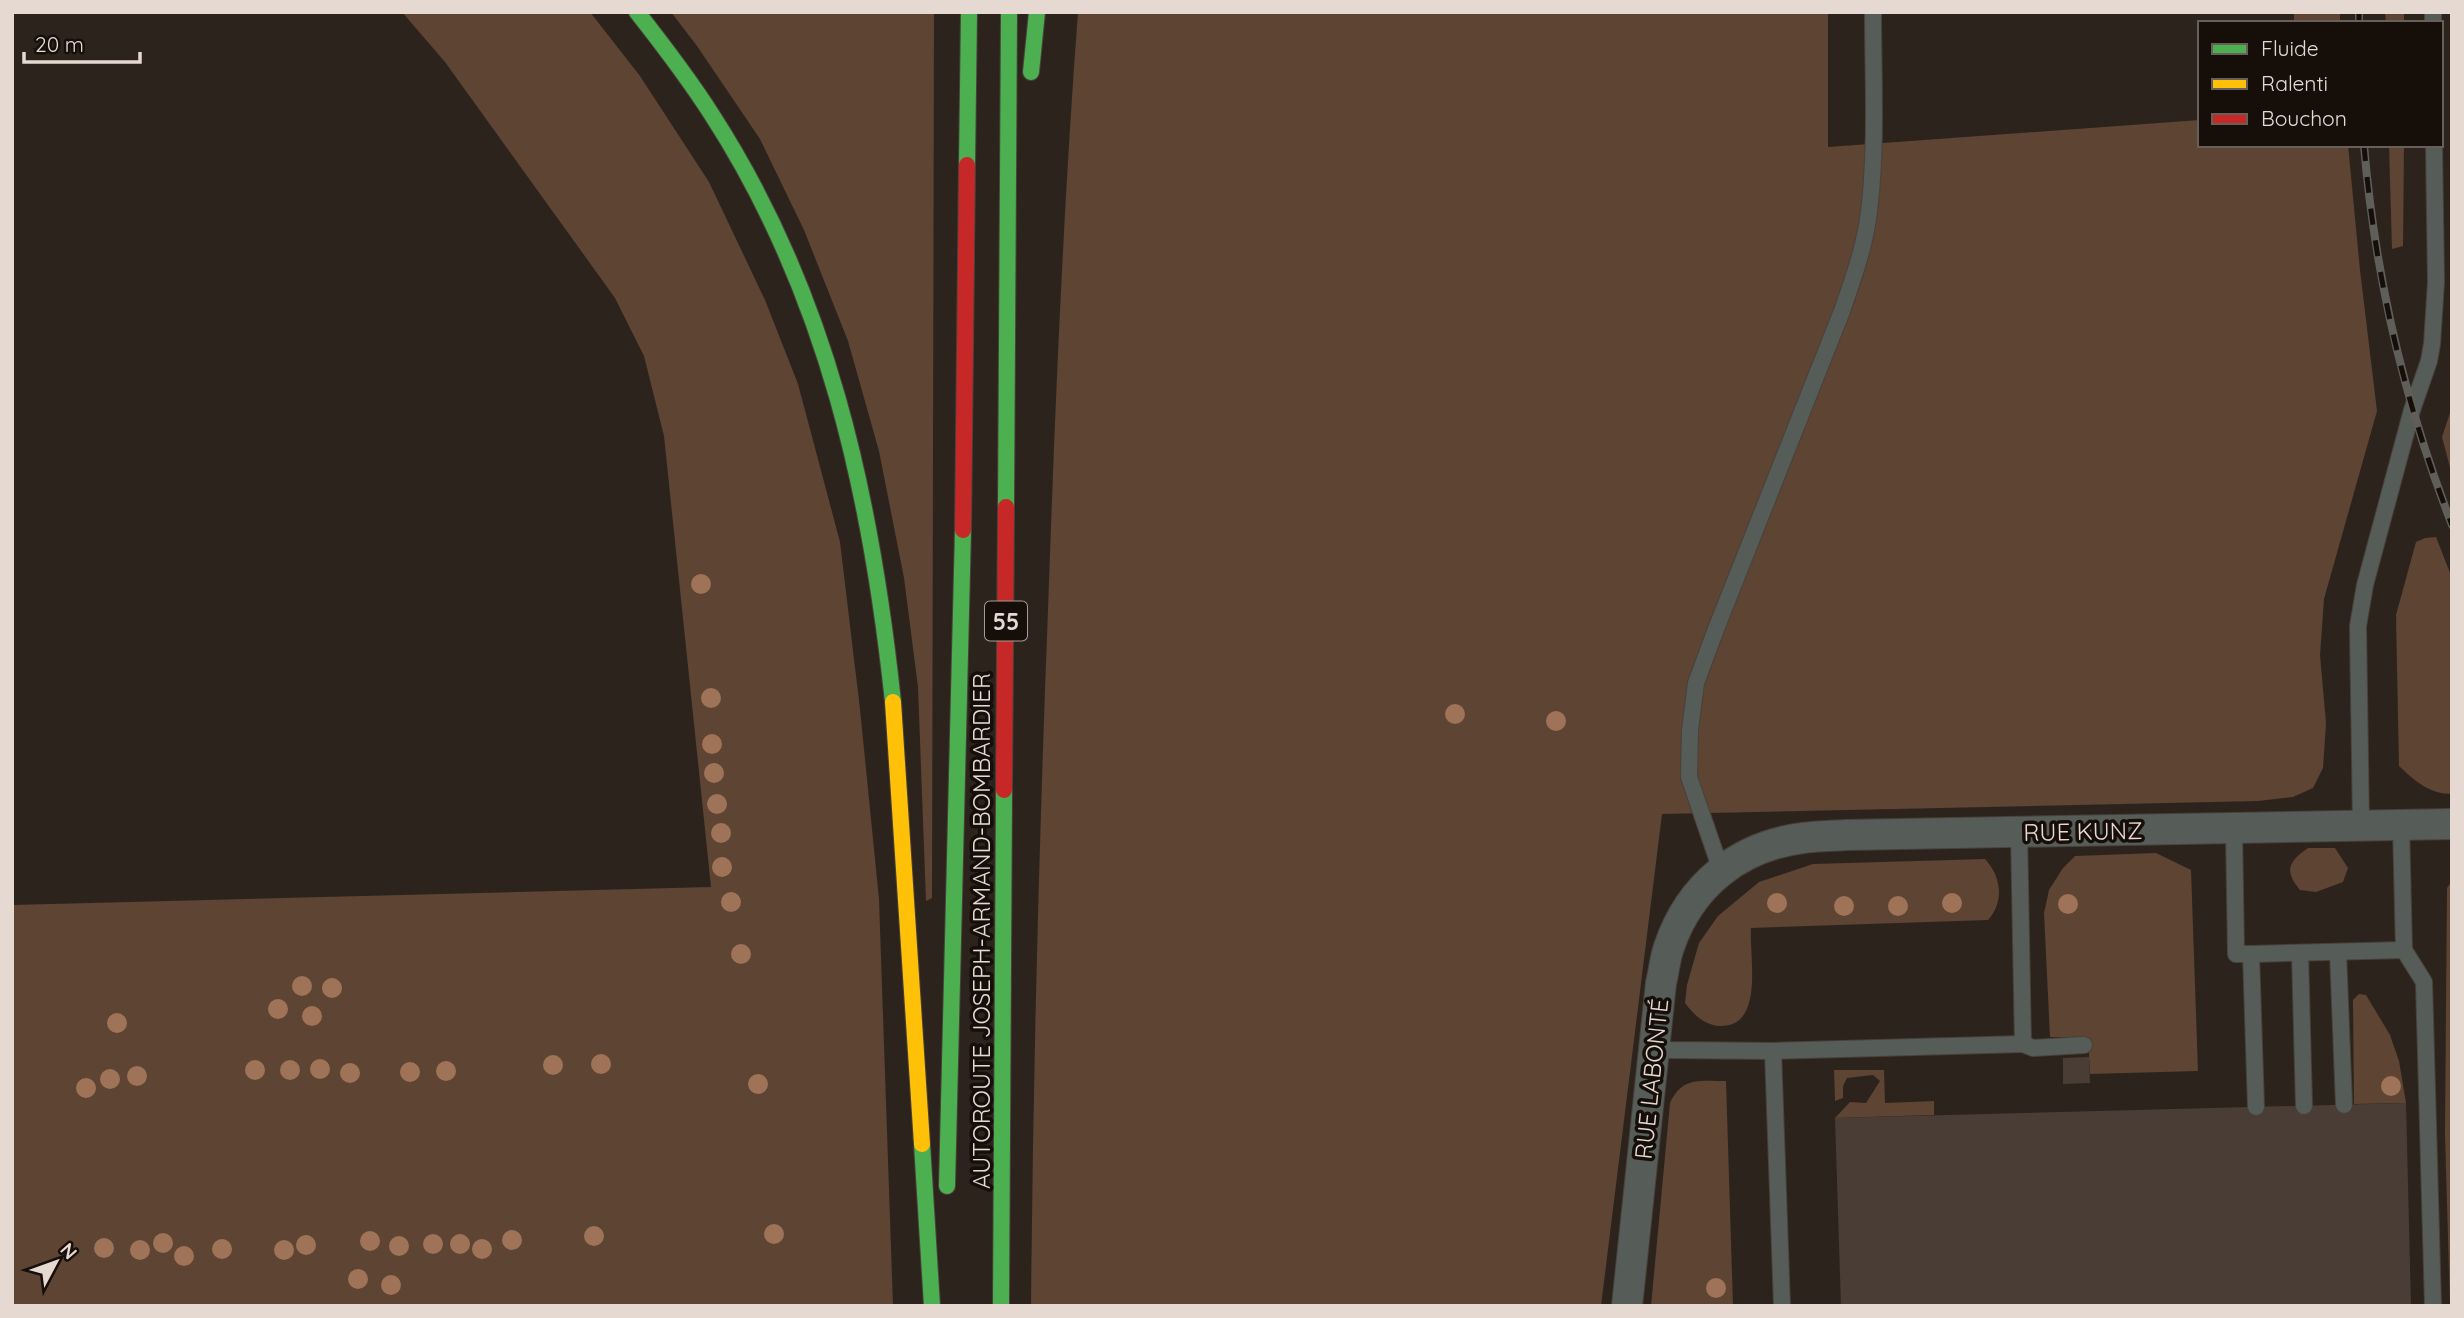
<svg xmlns="http://www.w3.org/2000/svg" width="2464" height="1318" viewBox="0 0 2464 1318" font-family="Quicksand,sans-serif">
	<rect width="100%" height="100%" fill="#2d231d"/>
	<g fill="#5d4433">
		<path d="M 402,12 L 590,12 L 640,76 L 709,182 L 765,300 L 798,384 L 840,542 L 860,709 L 879,899 L 893,1306 L 12,1306 L 12,905 L 711,887 L 664,436 L 644,356 L 615,298 L 445,62 Z"/>
		<path d="M 671,12 L 934,12 L 932,898 L 926,901 L 918,687 L 904,578 L 879,451 L 848,341 L 804,230 L 760,139 L 697,46 Z"/>
		<path d="M 1078,12 L 1828,12 L 1828,147 L 2200,120 L 2200,145 L 2348,145 L 2360,270 L 2377,411 L 2324,599 L 2320,655 L 2326,723 L 2323,768 L 2313,788 L 2293,797 L 2258,801 L 1662,814 L 1601,1306 L 1031,1306 C 1033,1074 1039,842 1048,610 C 1055,410 1063,211 1078,12 Z"/>
		<rect x="2294" y="12" width="46" height="11"/>
		<path d="M 2385,12 L 2404,12 L 2404,23 L 2386,23 Z"/>
		<path d="M 2389,145 L 2404,145 L 2403,246 L 2392,249 Z"/>
		<path d="M 2452,407 L 2452,475 L 2442,437 Z"/>
		<path d="M 2436,537 L 2452,578 L 2452,794 C 2429,794 2415,781 2399,766 L 2396,615 L 2416,542 L 2425,538 Z"/>
		<path d="M 2308,848 L 2335,848 L 2348,868 L 2343,882 L 2316,892 L 2300,890 C 2284,871 2288,862 2308,848 Z"/>
		<path d="M 2156,853 L 2191,870 L 2198,1071 L 2090,1074 L 2088,1037 L 2050,1037 L 2044,913 L 2049,890 L 2063,868 L 2075,856 Z"/>
		<path d="M 1985,859 C 2001,876 2005,901 1988,920 L 1751,928 C 1749,957 1765,1027 1720,1026 C 1704,1025 1694,1015 1685,1003 L 1687,985 L 1699,943 L 1718,916 L 1759,882 L 1813,864 Z"/>
		<path d="M 2452,881 L 2452,1306 L 2450,1306 L 2445,1134 L 2447,888 Z"/>
		<path d="M 2359,994 L 2366,995 L 2390,1035 L 2399,1061 L 2406,1103 L 2354,1104 L 2353,1000 Z"/>
		<path d="M 1834,1070 L 1884,1070 L 1885,1103 L 1934,1101 L 1934,1115 L 1835,1118 L 1850,1102 L 1866,1103 L 1880,1081 L 1873,1075 L 1847,1078 L 1843,1086 L 1843,1098 L 1835,1101 Z"/>
		<path d="M 1726,1081 L 1733,1306 L 1651,1306 L 1670,1103 C 1682,1076 1701,1081 1726,1081 Z"/>
	</g>
	<g fill="#4a3d35">
		<path d="M 2089,1057 L 2090,1083 L 2063,1084 L 2063,1058 Z"/>
		<path d="M 2406,1103 L 2411,1306 L 1841,1306 L 1835,1118 Z"/>
	</g>
	<g fill="none" stroke-linecap="round" stroke-linejoin="round">
		<defs>
			<g id="lane">
				<path d="M 2433,12 L 2433,23"/>
				<path d="M 2361,826 L 2358,626 L 2365,585 L 2412,410 L 2429,361 L 2432,344 L 2436,282 L 2434,145"/>
				<path d="M 2234,828 L 2236,954 L 2251,954 L 2404,950 L 2401,825"/>
				<path d="M 1721,870 L 1689,777 L 1690,730 L 1696,683 L 1716,629 L 1842,311 C 1853,279 1865,246 1869,212 C 1877,146 1873,78 1873,12"/>
				<path d="M 2404,950 L 2424,982 L 2433,1306"/>
				<path d="M 2338,952 L 2344,1105"/>
				<path d="M 2300,953 L 2304,1106"/>
				<path d="M 2251,954 L 2256,1107"/>
				<path d="M 2023,1044 L 2033,1048 L 2084,1045"/>
				<path d="M 1654,1047 L 1670,1050 L 1773,1051 L 1782,1306"/>
				<path d="M 1773,1051 L 2023,1044 L 2019,832"/>
			</g>
			<path id="street" d="M 1627,1306 L 1661,983 C 1664,971 1665,958 1669,947 C 1690,885 1739,846 1803,838 C 1817,836 1832,836 1846,835 L 2452,824"/>
			<g id="fast">
				<path d="M 637,12 C 663,45 689,79 712,115 C 827,293 871,494 893,702"/>
				<path d="M 1031,72 L 1037,12"/>
				<path d="M 967,165 L 969,12"/>
				<path d="M 1006,507 L 1009,12"/>
				<path d="M 922,1144 L 932,1306"/>
				<path d="M 947,1186 L 963,530"/>
				<path d="M 1001,1306 L 1004,790"/>
			</g>
			<path id="slow" d="M 893,702 L 922,1144"/>
			<g id="jam">
				<path d="M 963,530 L 967,165"/>
				<path d="M 1004,790 L 1006,507"/>
			</g>
		</defs>
		<use href="#lane" stroke="#49413b" stroke-width="18"/>
		<use href="#street" stroke="#49413b" stroke-width="32"/>
		<use href="#fast" stroke="#49413b" stroke-width="18"/>
		<use href="#slow" stroke="#49413b" stroke-width="18"/>
		<use href="#jam" stroke="#49413b" stroke-width="18"/>
		<use href="#lane" stroke="#565d59" stroke-width="16"/>
		<use href="#street" stroke="#565d59" stroke-width="30"/>
		<use href="#fast" stroke="#4caf50" stroke-width="16"/>
		<use href="#slow" stroke="#ffc107" stroke-width="16"/>
		<use href="#jam" stroke="#c62828" stroke-width="16"/>
		<defs>
			<g id="rail">
				<path d="M 2359,12 L 2359,23"/>
				<path d="M 2364,145 C 2375,278 2404,401 2452,525"/>
			</g>
		</defs>
		<use href="#rail" stroke="#5f5e59" stroke-width="8"/>
		<use href="#rail" stroke="#160e09" stroke-width="5" stroke-dasharray="16" stroke-linecap="butt"/>
	</g>
	<g fill="#9f7357">
		<circle cx="701" cy="584" r="10"/>
		<circle cx="711" cy="698" r="10"/>
		<circle cx="1455" cy="714" r="10"/>
		<circle cx="1556" cy="721" r="10"/>
		<circle cx="712" cy="744" r="10"/>
		<circle cx="714" cy="773" r="10"/>
		<circle cx="717" cy="804" r="10"/>
		<circle cx="721" cy="833" r="10"/>
		<circle cx="722" cy="867" r="10"/>
		<circle cx="731" cy="902" r="10"/>
		<circle cx="1777" cy="903" r="10"/>
		<circle cx="1952" cy="903" r="10"/>
		<circle cx="2068" cy="904" r="10"/>
		<circle cx="1844" cy="906" r="10"/>
		<circle cx="1898" cy="906" r="10"/>
		<circle cx="741" cy="954" r="10"/>
		<circle cx="302" cy="986" r="10"/>
		<circle cx="332" cy="988" r="10"/>
		<circle cx="278" cy="1009" r="10"/>
		<circle cx="312" cy="1016" r="10"/>
		<circle cx="117" cy="1023" r="10"/>
		<circle cx="601" cy="1064" r="10"/>
		<circle cx="553" cy="1065" r="10"/>
		<circle cx="320" cy="1069" r="10"/>
		<circle cx="255" cy="1070" r="10"/>
		<circle cx="290" cy="1070" r="10"/>
		<circle cx="446" cy="1071" r="10"/>
		<circle cx="410" cy="1072" r="10"/>
		<circle cx="350" cy="1073" r="10"/>
		<circle cx="137" cy="1076" r="10"/>
		<circle cx="110" cy="1079" r="10"/>
		<circle cx="758" cy="1084" r="10"/>
		<circle cx="2391" cy="1086" r="10"/>
		<circle cx="86" cy="1088" r="10"/>
		<circle cx="774" cy="1234" r="10"/>
		<circle cx="594" cy="1236" r="10"/>
		<circle cx="512" cy="1240" r="10"/>
		<circle cx="370" cy="1241" r="10"/>
		<circle cx="163" cy="1243" r="10"/>
		<circle cx="433" cy="1244" r="10"/>
		<circle cx="460" cy="1244" r="10"/>
		<circle cx="306" cy="1245" r="10"/>
		<circle cx="399" cy="1246" r="10"/>
		<circle cx="104" cy="1248" r="10"/>
		<circle cx="222" cy="1249" r="10"/>
		<circle cx="482" cy="1249" r="10"/>
		<circle cx="140" cy="1250" r="10"/>
		<circle cx="284" cy="1250" r="10"/>
		<circle cx="184" cy="1256" r="10"/>
		<circle cx="358" cy="1279" r="10"/>
		<circle cx="391" cy="1285" r="10"/>
		<circle cx="1716" cy="1288" r="10"/>
	</g>
	<g text-anchor="middle" dominant-baseline="central" stroke-width="7" stroke-linejoin="round" paint-order="stroke">
		<rect fill="#160e09" stroke="#a79c95" stroke-width="2" x="985" y="601.5" width="42" height="39" rx="5"/>
		<g font-size="23" font-weight="bold" fill="#e5d9d1">
			<text x="1006" y="621">55</text>
		</g>
		<g font-size="24" fill="#e5d9d1" stroke="#160e09">
			<text transform="translate(2083 831) rotate(-1)">RUE KUNZ</text>
			<text transform="translate(981 931) rotate(-90)">AUTOROUTE JOSEPH-ARMAND-BOMBARDIER</text>
			<text transform="translate(1651 1079) rotate(-84)">RUE LABONTÉ</text>
		</g>
	</g>
	<rect width="2464" height="1318" fill="none" stroke="#e5d9d1" stroke-width="28"/>
	<rect x="2198" y="21" width="245" height="126" fill="#160e09" stroke="#695f59" stroke-width="2"/>
	<rect x="2212" y="44" width="35" height="10" fill="#4caf50" stroke="#695f59" stroke-width="2"/>
	<text x="2261" y="56" font-size="21" fill="#e5d9d1">Fluide</text>
	<rect x="2212" y="79" width="35" height="10" fill="#ffc107" stroke="#695f59" stroke-width="2"/>
	<text x="2261" y="91" font-size="21" fill="#e5d9d1">Ralenti</text>
	<rect x="2212" y="114" width="35" height="10" fill="#c62828" stroke="#695f59" stroke-width="2"/>
	<text x="2261" y="126" font-size="21" fill="#e5d9d1">Bouchon</text>
	<g transform="translate(56 1262) rotate(49)" stroke="#160e09" stroke-width="5" paint-order="stroke">
	<path d="M0-5L12 26L0 18L-12 26Z" fill="#e5d9d1"/>
	<text y="-10" font-size="19" font-weight="bold" text-anchor="middle" fill="#e5d9d1">N</text>
	</g>
	<path d="M24 52v10h116v-10" fill="none" stroke="#e5d9d1" stroke-width="3.5"/>
	<text x="35" y="52" font-size="21" fill="#e5d9d1" stroke="#160e09" stroke-width="5" paint-order="stroke">20 m</text>
</svg>
